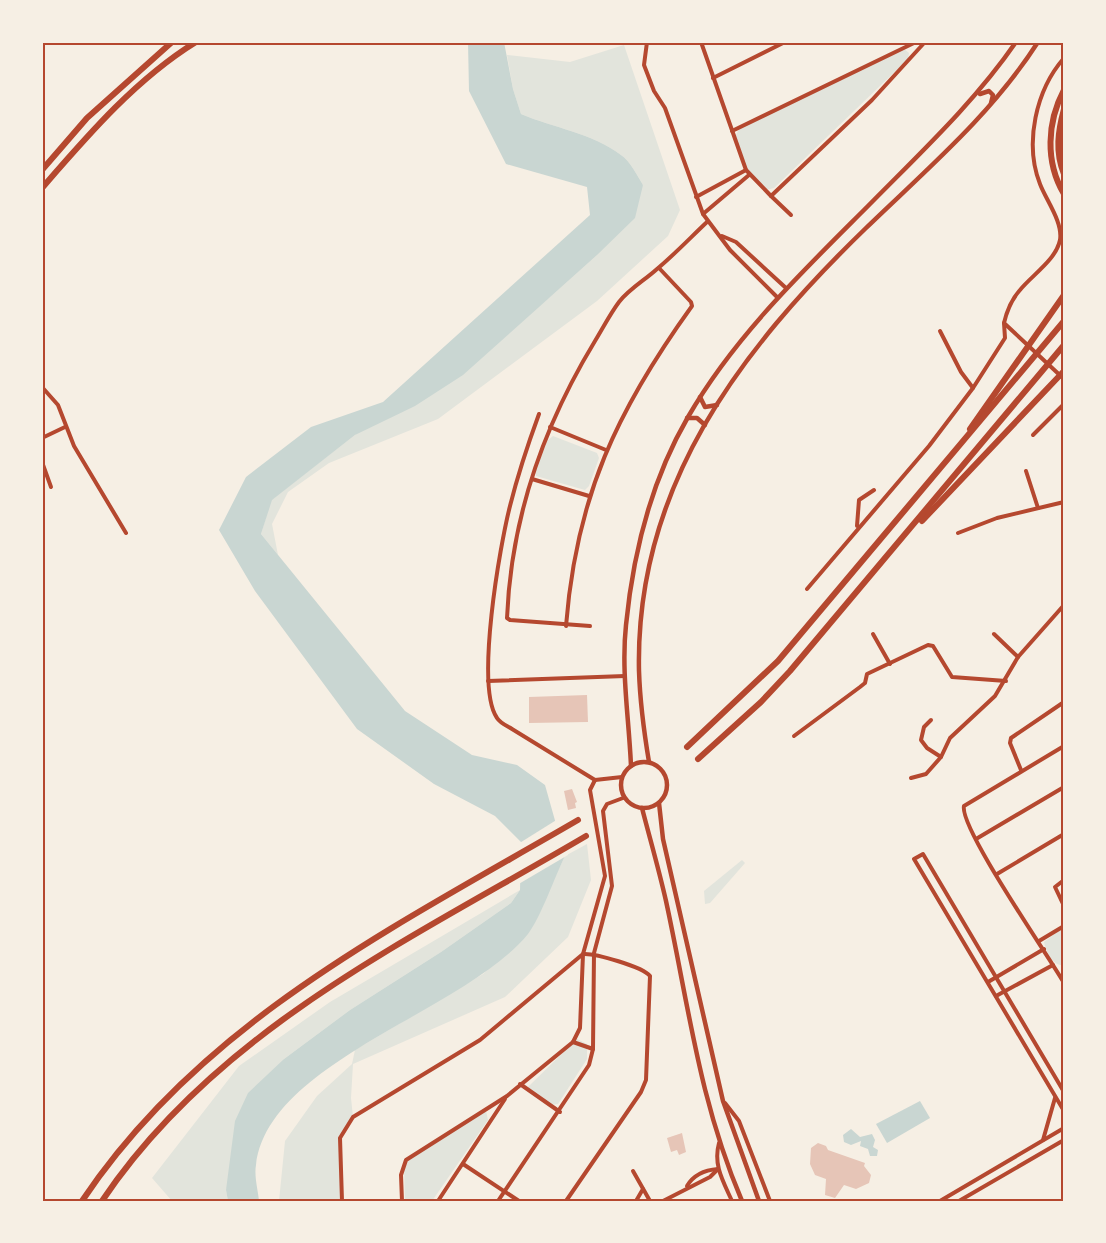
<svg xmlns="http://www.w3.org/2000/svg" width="1106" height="1243" viewBox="0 0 1106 1243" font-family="'Work Sans',sans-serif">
	<rect width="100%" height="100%" fill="#f6efe4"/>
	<g fill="#e2e4dc">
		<path d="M 624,45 L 680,210 L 668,236 L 597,301 L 438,419 L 329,463 L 288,492 L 272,524 L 278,555 L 261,534 L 271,500 L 355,435 L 550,297 L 596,256 L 643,185 C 637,175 630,161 621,155 C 592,133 554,128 521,114 L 513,89 L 507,55 L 570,62 Z"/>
		<path d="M 903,48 L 909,53 L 908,59 L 774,188 L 766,190 L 745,169 L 735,137 L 739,129 Z"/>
		<path d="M 553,436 L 597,453 L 599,458 L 589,486 L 585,490 L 536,476 L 536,471 L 547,441 Z"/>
		<path d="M 587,844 L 591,880 L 568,937 L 505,997 L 353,1064 L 351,1098 L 353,1117 L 340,1138 L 342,1201 L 279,1201 L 285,1141 L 317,1096 L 352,1064 L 355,1050 L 483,974 L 528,933 L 565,856 Z"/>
		<path d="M 742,860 L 745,863 L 710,903 L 705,904 L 704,891 Z"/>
		<path d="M 520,890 L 511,903 L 441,952 L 350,1010 L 284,1059 L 226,1190 L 228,1201 L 172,1201 L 152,1178 L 239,1066 L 330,1002 Z"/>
		<path d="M 1064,927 L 1064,965 C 1053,967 1046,951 1044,942 Z"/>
		<path d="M 577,1039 L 587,1044 L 587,1059 L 558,1104 L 550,1105 L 529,1091 L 528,1087 Z"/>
		<path d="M 486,1111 L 488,1120 L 432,1201 L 405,1201 L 404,1167 L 409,1159 Z"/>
	</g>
	<g fill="#c9d6d2">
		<path d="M 468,42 L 504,42 L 513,89 L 521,114 C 554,128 592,133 621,155 C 630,161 637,175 643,185 L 635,218 L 596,256 L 463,375 L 415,406 L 355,435 L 272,500 L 261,534 L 405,711 L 472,755 L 517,765 L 545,785 L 565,856 C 555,876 541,917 528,934 C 464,1012 268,1061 256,1165 C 254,1176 258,1190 259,1201 L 228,1201 L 226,1190 L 235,1121 L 248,1093 L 284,1059 L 350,1010 L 441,952 L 511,903 L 520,890 L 521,842 L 495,816 L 434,784 L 357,729 L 255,591 L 219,530 L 246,477 L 311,427 L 383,402 L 590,215 L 587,187 L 506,164 L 469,91 Z"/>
		<path d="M 920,1101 L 930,1118 L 887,1143 L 876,1124 Z"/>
		<path d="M 851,1129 L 860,1137 L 872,1134 L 875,1140 L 873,1147 L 878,1150 L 877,1156 L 870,1156 L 868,1149 L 860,1146 L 861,1141 L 851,1145 L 844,1142 L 843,1135 Z"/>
	</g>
	<path fill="#f6efe4" d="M 558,819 L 568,855 L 517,885 L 518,844 Z"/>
	<g fill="#e6c5b7">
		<path d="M 587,695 L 588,722 L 529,723 L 529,697 Z"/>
		<path d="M 572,789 L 577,802 L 575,803 L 576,808 L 568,810 L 564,791 Z"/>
		<path d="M 682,1133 L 686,1152 L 679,1155 L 677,1150 L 671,1152 L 667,1138 Z"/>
		<path d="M 818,1143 L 826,1146 L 828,1150 L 865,1163 L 864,1166 L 871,1175 L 869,1183 L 856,1189 L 844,1185 L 835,1198 L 825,1195 L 826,1179 L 815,1175 L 810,1164 L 811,1148 Z"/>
	</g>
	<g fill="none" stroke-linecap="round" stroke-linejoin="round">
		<g stroke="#b5482f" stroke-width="4">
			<path d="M 647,42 L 644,65 L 654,91 L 665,108 L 703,214 L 730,250 L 777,297"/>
			<path d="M 701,42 L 746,170 L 771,196 L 872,100 L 925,42"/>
			<path d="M 1064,58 C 1036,90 1024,143 1040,184 C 1046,200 1063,222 1060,240 C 1056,260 1032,275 1020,290 C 1011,300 1007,310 1004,323 L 1064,379"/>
			<path d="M 713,78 L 785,42"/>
			<path d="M 732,131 L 916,42"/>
			<path d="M 771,196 L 791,215"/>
			<path d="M 696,197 L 746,170"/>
			<path d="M 703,214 L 749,175"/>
			<path d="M 722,236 L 736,242 L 786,288"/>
			<path d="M 940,331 L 961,372 L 973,388"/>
			<path d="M 42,387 L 58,405 L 74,446 L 126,533"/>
			<path d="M 539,414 C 528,444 518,474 510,506 C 500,545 475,687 497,718 C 500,723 507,726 512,729 L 595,780 L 622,777"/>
			<path d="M 550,427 L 606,450"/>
			<path d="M 1033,435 L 1064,404"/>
			<path d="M 42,438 L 65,427"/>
			<path d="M 42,462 L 51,487"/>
			<path d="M 1026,471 L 1038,508"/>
			<path d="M 532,479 L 589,496"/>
			<path d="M 857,526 L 859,500 L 874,490"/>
			<path d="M 958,533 L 997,518 L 1064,502"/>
			<path d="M 807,589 L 929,446 L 973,388 L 1005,338 L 1004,323"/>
			<path d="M 566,626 C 576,497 617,410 692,306 L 691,302 L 659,268"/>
			<path d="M 590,626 L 510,620 L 507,618 C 511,519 544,425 595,341 C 603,328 610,314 619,302 C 629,289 645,280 657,269 C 675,254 691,237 707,222"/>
			<path d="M 873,634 L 890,664"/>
			<path d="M 994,634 L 1018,657"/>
			<path d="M 488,681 L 625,676"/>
			<path d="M 931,720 L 924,727 L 921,740 L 927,748 L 941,757"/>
			<path d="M 794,736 L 860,687 L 865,683 L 867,674 L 928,645 L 933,646 L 952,677 L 1006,681"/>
			<path d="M 1064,746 L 964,806 C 959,827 1048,955 1064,983"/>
			<path d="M 1021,770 L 1010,743 L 1011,738 L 1064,702"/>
			<path d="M 911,778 L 926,774 L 941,757 L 950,738 L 995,696 L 1018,657 L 1064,605"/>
			<path d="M 976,839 L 1064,787"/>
			<path d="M 997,874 L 1064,834"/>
			<path d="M 1064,880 L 1055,887 L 1064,906"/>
			<path d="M 1039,941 L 1064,926"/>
			<path d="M 988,982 L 1044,949"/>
			<path d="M 996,996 L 1053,965"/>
			<path d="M 573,1042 L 593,1049"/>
			<path d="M 520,1084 L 560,1112"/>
			<path d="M 1064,1092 L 923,854 L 914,859 L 1064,1111"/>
			<path d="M 725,1103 L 739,1121 L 770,1201"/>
			<path d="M 1043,1140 L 1055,1098"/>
			<path d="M 719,1143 C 713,1165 723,1181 732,1201"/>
			<path d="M 463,1164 L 519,1201"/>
			<path d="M 633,1171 L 650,1201"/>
			<path d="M 687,1186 C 694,1174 705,1170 718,1169"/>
			<path d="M 342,1201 L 340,1138 L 353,1117 L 480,1040 L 583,954 C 595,953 643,967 650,976 L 646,1080 L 641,1092 L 566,1201"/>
			<path d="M 402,1201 L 401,1175 L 406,1160 L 507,1096 L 573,1042 L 580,1028 L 583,954 L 605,876 L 590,790 L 595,780"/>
			<path d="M 438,1201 L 505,1099"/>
			<path d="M 498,1201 L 589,1065 L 593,1049 L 594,953 L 612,886 L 603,811 L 607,804 L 623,798"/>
			<path d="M 636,1201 L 643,1189"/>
			<path d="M 663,1201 L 710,1177 L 718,1169"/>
			<path d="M 940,1201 L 1064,1128"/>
			<path d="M 959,1201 L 1064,1140"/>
		</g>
		<g stroke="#b5482f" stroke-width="4.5">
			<path d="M 980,94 L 989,91 L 993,95 L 991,103"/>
			<path d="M 700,397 L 705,407 L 717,405"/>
			<path d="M 687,418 L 697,418 L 705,425"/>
			<circle cx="644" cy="785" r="23"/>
			<path d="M 649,762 C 644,732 640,702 639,671 C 635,487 740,350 866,228 C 927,169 992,114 1038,42"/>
			<path d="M 631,766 C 629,719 621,671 626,625 C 633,554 652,479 688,417 C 734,337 802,272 867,207 C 919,154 974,103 1016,42"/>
			<path d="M 659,803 L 663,839 L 723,1101 L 759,1201"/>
			<path d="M 642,808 C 650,839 659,870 666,901 C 689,1007 699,1100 742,1201"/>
		</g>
		<g stroke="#b5482f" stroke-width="6">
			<path d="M 42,170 L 87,118 L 172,42"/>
			<path d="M 42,188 C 88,135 136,79 196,42"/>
		</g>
		<g stroke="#b5482f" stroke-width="6">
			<path d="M 1064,90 C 1047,122 1045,162 1064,194"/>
			<path d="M 1064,109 C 1058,131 1055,152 1064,174"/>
			<path d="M 970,429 L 1064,295"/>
			<path d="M 922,521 L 1064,371"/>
			<path d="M 687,747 L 778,661 L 1064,321"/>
			<path d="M 698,759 L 761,702 L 790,671 L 1064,345"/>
			<path d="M 82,1201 C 202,1021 396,926 578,820"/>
			<path d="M 102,1201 C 218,1028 413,938 586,836"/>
		</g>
	</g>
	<rect width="1106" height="1243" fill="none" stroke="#f6efe4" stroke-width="87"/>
	<rect x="44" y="44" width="1018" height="1156" fill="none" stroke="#b5482f" stroke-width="2"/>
</svg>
